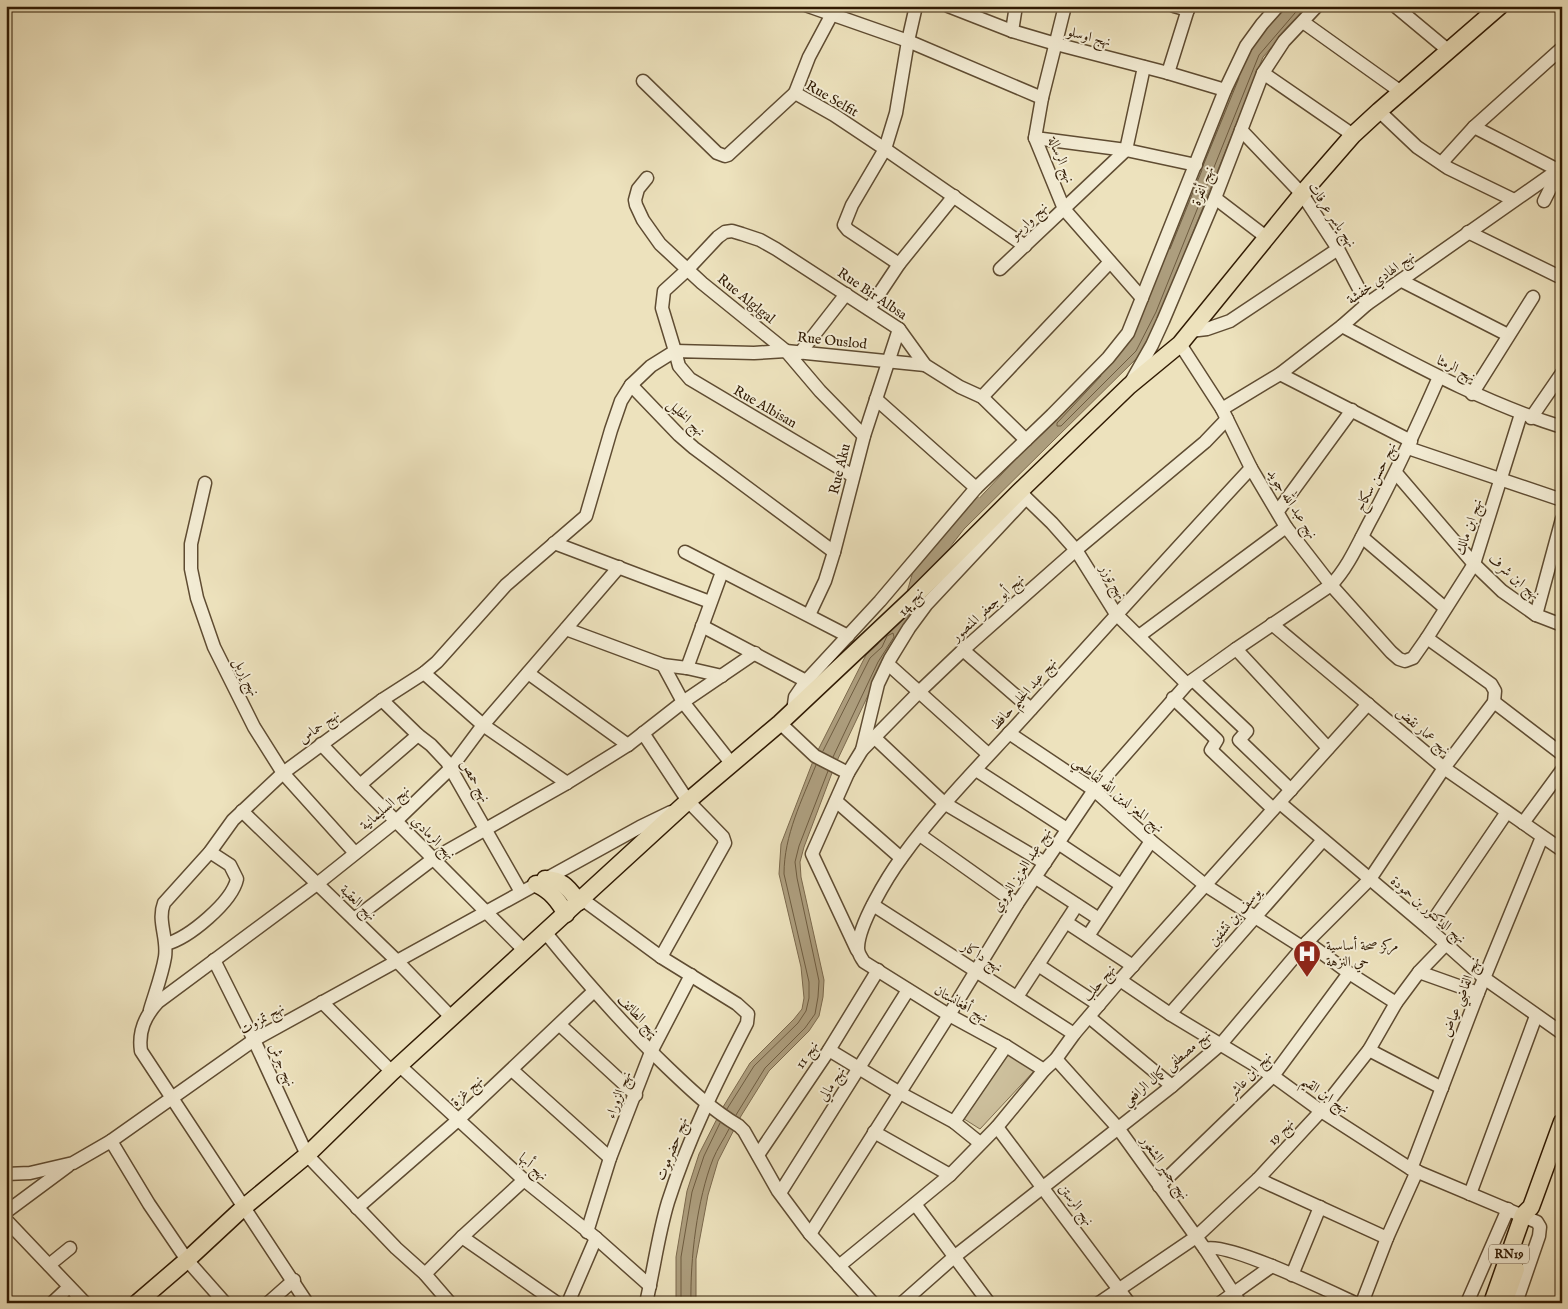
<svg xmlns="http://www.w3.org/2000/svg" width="1568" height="1309" viewBox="0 0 1568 1309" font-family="'IM FELL English',Amiri,serif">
	<rect width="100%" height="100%" fill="#ede2bd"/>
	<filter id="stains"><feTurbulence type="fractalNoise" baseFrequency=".004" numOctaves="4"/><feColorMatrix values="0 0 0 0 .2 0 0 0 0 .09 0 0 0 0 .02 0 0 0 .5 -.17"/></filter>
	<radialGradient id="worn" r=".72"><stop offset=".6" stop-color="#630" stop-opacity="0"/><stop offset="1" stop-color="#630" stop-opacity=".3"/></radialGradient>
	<path fill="#cdc09d" stroke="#7e6d50" d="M 1005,1050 L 1035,1070 L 980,1129 L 961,1117 Z"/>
	<g fill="#ad9e7e" stroke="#7b694d">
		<path d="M 1282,6 L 1308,6 L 1263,57 L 1160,315 L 1140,355 L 964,529 L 936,565 L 907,592 L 914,568 L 1118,350 L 1245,53 Z"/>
		<path d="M 926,595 L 883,664 L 835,765 L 804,847 L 800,862 L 801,877 L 824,980 L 823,997 L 819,1016 L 809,1031 L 769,1071 L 741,1116 L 718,1161 L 708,1195 L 696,1259 L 696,1303 L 676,1303 L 676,1257 L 687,1191 L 699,1154 L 723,1107 L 750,1063 L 794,1019 L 802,1009 L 804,998 L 801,967 L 779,874 L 781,844 L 815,756 L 866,655 L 878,644 L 883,633 Z"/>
	</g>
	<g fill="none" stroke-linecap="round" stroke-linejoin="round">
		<g stroke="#6e5c40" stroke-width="1">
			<path d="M 1203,166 L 1239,78"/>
			<path d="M 1170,249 L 1202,170"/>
			<path d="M 1101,376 L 1057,423 L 1057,426 L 1061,426 L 1136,351 L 1156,312 L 1259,55 L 1301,6"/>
			<path d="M 823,751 L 870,658 L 882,647 L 887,636 L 893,633 L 894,637 L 878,662 L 833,757"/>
			<path d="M 727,1109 L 754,1066 L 798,1023 L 806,1011 L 809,998 L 809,982 L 784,874 C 784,835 802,800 816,765"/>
			<path d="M 736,1115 L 765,1068 L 805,1028 L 815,1014 L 818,997 L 819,981 L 797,878 L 795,862 L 799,846 L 828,771"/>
			<path d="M 681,1303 L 681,1257 L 692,1192 L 704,1156 L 720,1123"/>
			<path d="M 691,1303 C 690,1259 697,1200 713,1159 C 717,1149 724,1139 729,1129"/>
		</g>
		<path stroke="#ad9e7e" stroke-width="16" d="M 941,548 L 951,527 L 975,504"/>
		<defs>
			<g id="minor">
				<path d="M 808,6 L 908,41 L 1042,98"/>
				<path d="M 948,6 L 1012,31 L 1056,44 L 1168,73 L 1225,90"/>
				<path d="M 1065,6 L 1042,98 L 1035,138 L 1064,209 L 1142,298"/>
				<path d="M 1174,6 L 1188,10"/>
				<path d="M 1395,6 L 1449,51"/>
				<path d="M 1303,22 L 1401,92"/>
				<path d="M 1012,31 L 1016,6"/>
				<path d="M 1168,73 L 1189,6"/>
				<path d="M 1263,73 L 1353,135"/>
				<path d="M 643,81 L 717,153 L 725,156 L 728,155 L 795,93 L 834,115 L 885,149 L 1025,246"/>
				<path d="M 795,93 L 809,57 L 832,14"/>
				<path d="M 1379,111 L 1417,147 L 1448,168 L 1514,200"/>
				<path d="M 1474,127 L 1562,172"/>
				<path d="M 1241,130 L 1302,194 L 1338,249 L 1367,304"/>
				<path d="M 1035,138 L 1126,150 L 1196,165"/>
				<path d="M 1444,165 L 1445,159 L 1474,127 L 1562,48"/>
				<path d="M 647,178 L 638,189 L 635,200 L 636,205 L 643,220 L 660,244 L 702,283 L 786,351 L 820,391 L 864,436"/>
				<path d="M 1215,198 L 1266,237"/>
				<path d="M 1544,201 L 1560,169"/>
				<path d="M 1468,232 L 1562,278"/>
				<path d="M 899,264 L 848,230 L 844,225 L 852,205 L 885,149 L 896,113 L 908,41 L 916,6"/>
				<path d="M 1000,269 L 1126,150 L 1144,67"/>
				<path d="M 1402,281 L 1508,335"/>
				<path d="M 869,309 L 899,264 L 954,196"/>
				<path d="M 1342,326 C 1414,364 1484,403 1562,427"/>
				<path d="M 1190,331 L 1207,329 L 1230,321 L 1338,249"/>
				<path d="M 1180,344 L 1222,409 L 1251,468 L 1286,527 L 1331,585 L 1391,652 L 1399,659 L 1405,661 L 1413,658 L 1427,638 L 1474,564 L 1521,414"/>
				<path d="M 800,353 L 846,294"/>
				<path d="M 1280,374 L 1411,441"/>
				<path d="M 1131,382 L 1152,345 L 1163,321 L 1215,198 L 1263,73 L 1284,41 L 1317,6"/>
				<path d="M 631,385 L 679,435 L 694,448 L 834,552"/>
				<path d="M 1472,394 L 1533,297"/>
				<path d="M 982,397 L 1110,262"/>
				<path d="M 876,399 L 976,488"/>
				<path d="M 1222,409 L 1280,374 L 1342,326 L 1367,304 L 1558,170"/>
				<path d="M 1531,418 L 1562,373"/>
				<path d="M 1408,448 L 1562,500"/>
				<path d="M 1396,473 L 1474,564 L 1502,591 L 1536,615 L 1562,625"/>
				<path d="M 853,476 L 690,379 L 679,366 L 675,351 L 754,353 L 786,351 L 925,365"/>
				<path d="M 205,483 L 191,544 L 191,569 L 197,598 L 214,647 L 254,727 L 283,773 L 355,853"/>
				<path d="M 1021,493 L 1052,523 L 1076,550 L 1116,614 L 1187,684"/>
				<path d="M 1278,511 L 1352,410"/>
				<path d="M 1362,537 L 1445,608"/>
				<path d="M 554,543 L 710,602"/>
				<path d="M 685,552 L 848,636"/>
				<path d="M 809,615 L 825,581 L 834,552 L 864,436 L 899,329"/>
				<path d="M 1536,615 L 1562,519"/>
				<path d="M 1272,624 L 1444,768 L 1562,850"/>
				<path d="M 702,626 L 806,681"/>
				<path d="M 566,629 L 663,665 L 687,668 L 722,676"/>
				<path d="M 1139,636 L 1286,527"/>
				<path d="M 1236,649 L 1328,748"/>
				<path d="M 963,650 L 1031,709"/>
				<path d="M 888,664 L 988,754"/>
				<path d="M 663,665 L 683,702 L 731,763"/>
				<path d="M 687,668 L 722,572"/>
				<path d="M 424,673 L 483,725 L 567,783"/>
				<path d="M 528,673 L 628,745"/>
				<path d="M 1193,680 L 1247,731 L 1239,740 L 1291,790"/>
				<path d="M 1173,698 L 1217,740 L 1211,750 L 1273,809"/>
				<path d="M 382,700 L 418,735 L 431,745 L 447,762 L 521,892"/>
				<path d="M 1494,702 L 1562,754"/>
				<path d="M 793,711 L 795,697 L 806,681 L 880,601 L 976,488 L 1052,415 L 1108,358 L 1128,333 L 1225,90 L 1246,46 L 1262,24 L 1278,6"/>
				<path d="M 780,723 L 815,756 L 848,773"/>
				<path d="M 643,733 L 688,801 L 723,837 L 725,843 L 661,957"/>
				<path d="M 1009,733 L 1094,790 L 1151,841 L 1205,885 L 1302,947"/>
				<path d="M 875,738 L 944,803 L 1045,863"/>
				<path d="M 321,744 L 360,785 L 525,951"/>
				<path d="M 862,750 L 878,684 L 890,659 L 909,628 L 926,605 L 1026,498"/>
				<path d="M 976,770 L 1067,829"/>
				<path d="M 360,785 L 418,735"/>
				<path d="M 836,801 L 901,858"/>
				<path d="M 1280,803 L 1428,928 L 1484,978 L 1562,1033"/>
				<path d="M 242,811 L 396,960 L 452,1018"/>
				<path d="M 1523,823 L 1562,770"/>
				<path d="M 920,835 L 1017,904"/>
				<path d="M 1058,843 L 1121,885"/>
				<path d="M 1036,878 L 1099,919"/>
				<path d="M 582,899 L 661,957 L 737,1004 L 748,1014 L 747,1023 C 717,1081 688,1139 668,1202 C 658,1235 654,1269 646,1303"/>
				<path d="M 873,905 L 1074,1034"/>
				<path d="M 354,919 L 433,859 L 567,783 L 628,745 L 683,702 L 755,653"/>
				<path d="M 1066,922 L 1133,966"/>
				<path d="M 1428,928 L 1507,812"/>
				<path d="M 545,932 C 584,980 624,1026 668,1068 C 692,1091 711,1109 739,1126 L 744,1131 L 778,1191 L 810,1234 L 873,1303"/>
				<path d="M 1088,936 L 1151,841"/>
				<path d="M 1307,942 L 1349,973 L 1396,1003"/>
				<path d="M 166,944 C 189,938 232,902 237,879 L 230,865 L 210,852"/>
				<path d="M 857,950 L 812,854 L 848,773 L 862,750 L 920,691 L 963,650 L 1076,550 L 1205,442 L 1227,419"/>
				<path d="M 214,960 L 254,1040 L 307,1155 L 396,1248 L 425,1274 L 450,1303"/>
				<path d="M 1038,965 L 1099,1005"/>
				<path d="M 1419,972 L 1478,993"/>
				<path d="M 1120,980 L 1170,1014 L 1273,1076 L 1321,1111 L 1411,1169 L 1537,1222 L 1540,1227 L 1539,1236 L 1516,1303"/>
				<path d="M 1017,997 L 1077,905"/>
				<path d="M 322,1002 L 392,1072"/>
				<path d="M 150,1010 C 155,993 162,975 165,957 C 168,938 157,921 164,903 L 210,852 L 233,820 L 283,773 L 382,700 L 424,673 L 437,662 L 506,585 L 586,516 L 611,430 L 621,401 L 631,385 L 651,366 L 675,351 L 662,308 L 664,291 L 687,270 L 718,237 L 725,232 L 732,231 L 742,234 L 760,240 L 776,249 L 899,329 L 925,365 L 960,387 L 982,397 L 1026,440"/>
				<path d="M 1170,1014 L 1323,840"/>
				<path d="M 1089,1017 L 1172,1086"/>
				<path d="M 560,1025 L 636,1095"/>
				<path d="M 829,1050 L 900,1093 L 954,1122 L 980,1143"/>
				<path d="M 1369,1050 L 1442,1088"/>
				<path d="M 1056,1059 L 1118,1128 L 1205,1249 L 1240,1303"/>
				<path d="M 400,1066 L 524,1180 L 596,1238 L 650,1286"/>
				<path d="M 512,1070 L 610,1158"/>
				<path d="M 1044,1070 L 1006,1046 L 949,1015 L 864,962 C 861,957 858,954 858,948 C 858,925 888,876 902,857 C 938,807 982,763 1024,717 C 1099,634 1174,551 1251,468"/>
				<path d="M 954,1122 L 1006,1046"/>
				<path d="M 997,1127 L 1129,1303"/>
				<path d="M 874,1132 L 950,1175"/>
				<path d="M 111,1141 L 149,1204 L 187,1260 L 225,1303"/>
				<path d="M 758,1155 L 829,1050 L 878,970"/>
				<path d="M 1411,1169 L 1478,993 L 1542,837"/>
				<path d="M 6,1174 L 30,1173 L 73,1163 L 111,1141 L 254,1040 L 640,827 L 671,812"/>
				<path d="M 1258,1179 L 1387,1238"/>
				<path d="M 1159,1186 L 1273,1076 L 1349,973"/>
				<path d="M 780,1193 L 908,990"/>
				<path d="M 1470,1194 L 1536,1016"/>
				<path d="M 915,1204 L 989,1303"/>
				<path d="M 357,1208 L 458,1120 L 594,991"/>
				<path d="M 6,1212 L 68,1166"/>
				<path d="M 6,1220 L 85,1303"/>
				<path d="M 587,1232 L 610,1158 L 651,1052 L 691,975"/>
				<path d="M 810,1234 L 949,1015 L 1017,904 L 1094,790 L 1187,684 L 1236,649 L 1331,585 C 1347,569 1358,544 1369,523 C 1395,475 1417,427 1439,377"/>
				<path d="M 462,1237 L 557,1303"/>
				<path d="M 1205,1249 C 1224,1240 1331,1292 1355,1303"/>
				<path d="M 49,1265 L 70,1248"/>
				<path d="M 839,1266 L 950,1175 L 997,1127 L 1044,1070 L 1056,1059 L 1074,1034 L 1120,980 L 1368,704"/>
				<path d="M 425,1274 L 462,1237 L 524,1180"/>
				<path d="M 1292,1275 L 1320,1207"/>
				<path d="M 52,1303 L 69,1287"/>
				<path d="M 268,1303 L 294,1280"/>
				<path d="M 307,1303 L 141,1051 C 138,1031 145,1016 158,1002 L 317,884 L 396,821 L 451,768 L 483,725 L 619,567"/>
				<path d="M 568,1303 L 596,1238"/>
				<path d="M 902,1303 L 954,1257 L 1172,1086 L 1221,1044 L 1307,942 L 1370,879 L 1444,768 L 1494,702 L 1495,691 L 1491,684 L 1427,638"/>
				<path d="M 1099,1303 L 1196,1237 L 1258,1179 L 1321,1111 L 1369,1050 L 1396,1003 L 1419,972 L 1446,944"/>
				<path d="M 1220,1303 L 1272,1266"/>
				<path d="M 1362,1303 L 1387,1238 L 1417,1171"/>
				<path d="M 1467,1303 L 1508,1209"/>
			</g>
			<g id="major">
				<path d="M 545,879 C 564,880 568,888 579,902"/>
				<path d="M 536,884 C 551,891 558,900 566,914"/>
				<path d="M 137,1303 L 187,1260 L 243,1208 L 307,1155 L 392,1072 L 545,932 L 688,801 L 780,723 L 915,596 L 1019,492 L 1129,386 L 1180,344 L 1306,189 L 1353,135 L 1379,111 L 1500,6"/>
				<path d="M 1492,1303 L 1523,1215 L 1531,1207 L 1534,1199 L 1562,1122"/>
				<path d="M 1504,1303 L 1516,1269"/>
			</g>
		</defs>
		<use href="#minor" stroke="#5f4c32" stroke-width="15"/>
		<use href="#major" stroke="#301a03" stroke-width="19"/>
		<use href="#minor" stroke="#f3ecd4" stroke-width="12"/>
		<use href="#major" stroke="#ede2bd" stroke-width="16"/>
	</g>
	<defs>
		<symbol id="hospital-pin" viewBox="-11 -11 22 30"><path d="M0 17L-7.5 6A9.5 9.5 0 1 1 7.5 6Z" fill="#8f2418" stroke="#f3ecd4"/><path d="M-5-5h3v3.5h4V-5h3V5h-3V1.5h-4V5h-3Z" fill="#fff"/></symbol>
	</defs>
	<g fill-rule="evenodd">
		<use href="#hospital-pin" x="1291" y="938" width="32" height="43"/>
	</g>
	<g text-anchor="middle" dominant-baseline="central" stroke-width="4" stroke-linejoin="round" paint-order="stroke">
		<rect fill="#f3ecd4" stroke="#6a5942" stroke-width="1" x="1489" y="1244.5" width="40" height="19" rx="4"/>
		<g font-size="12" font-weight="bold" fill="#301a03">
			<text x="1509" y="1254">RN19</text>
		</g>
		<g font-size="14" fill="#301a03" stroke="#f3ecd4">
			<text transform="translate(1089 37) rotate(14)">نهج اوسلو</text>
			<text transform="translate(832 99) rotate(30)">Rue Selfit</text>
			<text transform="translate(1061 160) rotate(68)">نهج الرسالة</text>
			<text transform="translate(1203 186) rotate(-69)">نهج أنقرة</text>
			<text transform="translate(1332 215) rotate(56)">نهج ياسر عرفات</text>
			<text transform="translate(1029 221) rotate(-44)">نهج وارسو</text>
			<text transform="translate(1381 278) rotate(-36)">نهج الهادي خفشة</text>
			<text transform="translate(872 294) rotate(34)">Rue Bir Albsa</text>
			<text transform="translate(746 299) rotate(39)">Rue Alglgal</text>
			<text transform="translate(832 341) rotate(6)">Rue Ouslod</text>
			<text transform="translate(1456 369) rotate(27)">نهج الرمثا</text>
			<text transform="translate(765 407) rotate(30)">Rue Albisan</text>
			<text transform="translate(686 418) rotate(44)">نهج الخليل</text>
			<text transform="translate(840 469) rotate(-76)">Rue Aku</text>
			<text transform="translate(1376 477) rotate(-63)">نهج حسن سكاح</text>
			<text transform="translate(1292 504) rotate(57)">نهج عبد الله جويد</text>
			<text transform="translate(1469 527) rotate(-71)">نهج ابن مالك</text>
			<text transform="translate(1514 577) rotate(40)">نهج ابن شرف</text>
			<text transform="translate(1113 582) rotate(58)">نهج توزر</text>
			<text transform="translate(911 602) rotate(-50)">نهج 14</text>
			<text transform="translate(988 608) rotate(-42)">نهج أبو جعفر المنصور</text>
			<text transform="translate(246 677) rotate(63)">نهج إربل</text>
			<text transform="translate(1024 694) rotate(-48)">نهج عبد الحليم حافظ</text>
			<text transform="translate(319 727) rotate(-36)">نهج حماس</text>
			<text transform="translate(1423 731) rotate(40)">نهج عمار نقض</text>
			<text transform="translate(475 781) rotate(61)">نهج حمص</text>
			<text transform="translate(1118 795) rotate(39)">نهج المعز لدين الله لفاطمي</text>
			<text transform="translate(385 808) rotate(-41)">نهج السليمانية</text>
			<text transform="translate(433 838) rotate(45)">نهج الرمادي</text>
			<text transform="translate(1022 870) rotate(-57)">نهج عبد العزيز العروي</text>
			<text transform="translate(358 903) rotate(44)">نهج العقبة</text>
			<text transform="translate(1428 910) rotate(41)">نهج الدكتور بن حمودة</text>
			<text transform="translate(1235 917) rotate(-49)">يوسف بن تشفين</text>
			<text transform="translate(982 957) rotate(32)">نهج داكار</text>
			<text transform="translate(1099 983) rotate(-50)">نهج حلب</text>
			<text transform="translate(1461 997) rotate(-69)">نهج القاضي عياض</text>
			<text transform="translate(961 1004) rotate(30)">نهج أفغانستان</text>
			<text transform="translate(638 1016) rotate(46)">نهج الطائف</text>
			<text transform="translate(262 1019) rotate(-30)">نهج تمزوت</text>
			<text transform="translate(807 1055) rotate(-56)">نهج 11</text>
			<text transform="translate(282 1065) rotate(65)">نهج جرش</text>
			<text transform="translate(1167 1068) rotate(-40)">نهج مصطفى كمال الرافعي</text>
			<text transform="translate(1250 1075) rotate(-47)">نهج ابن عاشر</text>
			<text transform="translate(832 1084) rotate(-57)">نهج مالي</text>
			<text transform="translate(467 1091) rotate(-43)">نهج غزة</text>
			<text transform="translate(619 1095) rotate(-69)">نهج الزوراء</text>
			<text transform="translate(1325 1095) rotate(35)">نهج ابن القيم</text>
			<text transform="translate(1281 1132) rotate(-47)">نهج 19</text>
			<text transform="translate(672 1149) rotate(-69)">نهج حضرموت</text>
			<text transform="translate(533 1167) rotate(41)">نهج أبها</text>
			<text transform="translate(1165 1168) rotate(55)">نهج جسر الشغور</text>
			<text transform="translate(1076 1205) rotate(53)">نهج الرستن</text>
		</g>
		<g font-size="14" fill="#301a03" stroke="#f3ecd4" text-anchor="start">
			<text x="1326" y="946">مركز صحة أساسية<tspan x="1326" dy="16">حي النزهة</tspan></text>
		</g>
	</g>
	<rect width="1568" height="1309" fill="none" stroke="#ede2bd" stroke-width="25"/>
	<rect x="8" y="8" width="1553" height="1294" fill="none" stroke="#301a03" stroke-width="2.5"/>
	<rect x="12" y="12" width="1543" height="1284" fill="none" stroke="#301a03"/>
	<rect width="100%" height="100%" filter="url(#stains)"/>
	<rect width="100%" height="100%" fill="url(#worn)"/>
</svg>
